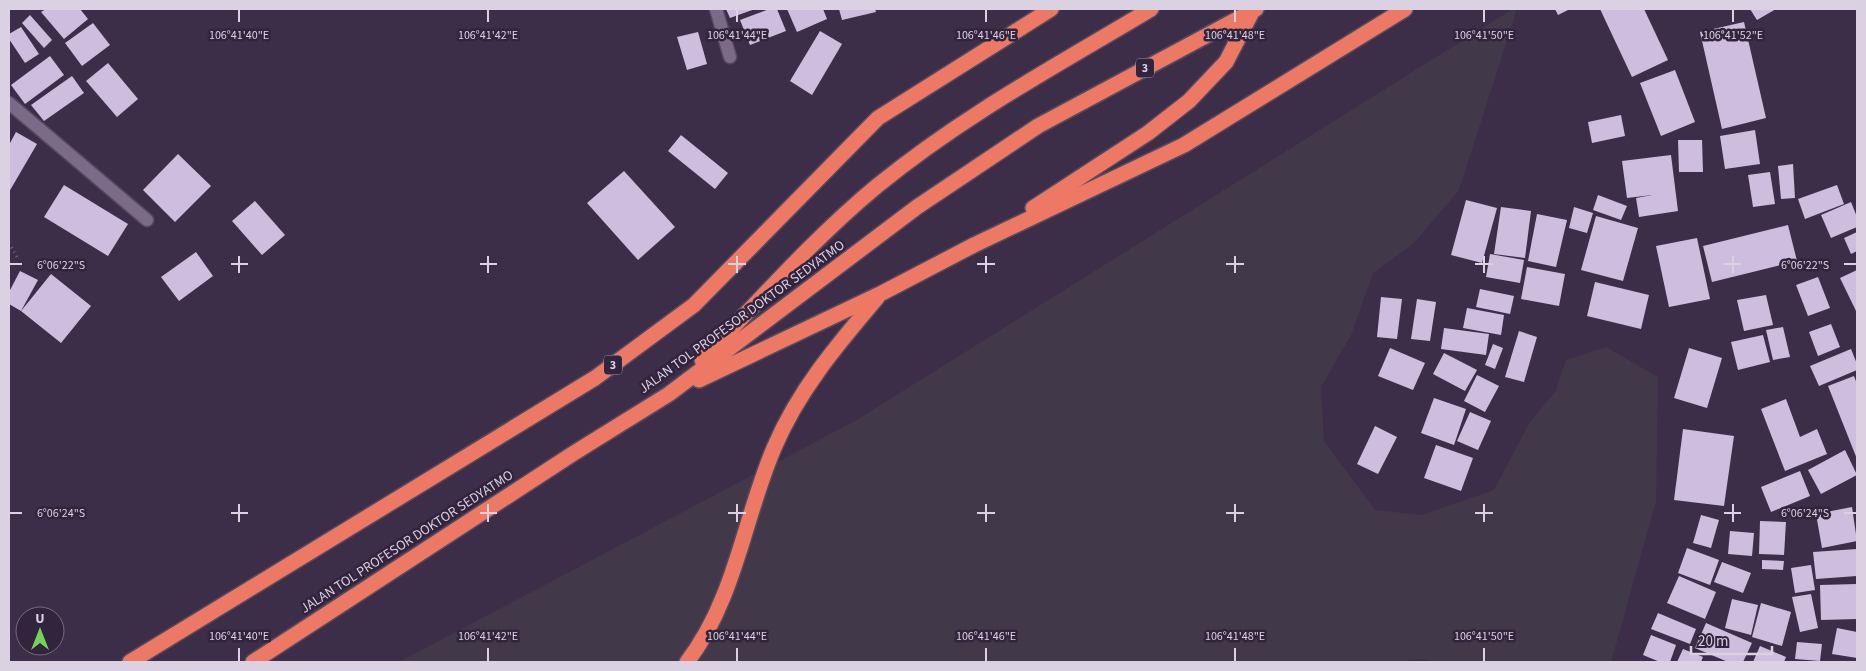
<svg xmlns="http://www.w3.org/2000/svg" width="1866" height="671" viewBox="0 0 1866 671" font-family="'Source Sans 3',sans-serif">
	<rect width="100%" height="100%" fill="#3c2e48"/>
	<path fill="#413949" d="M 1513,9 L 1517,9 L 1459,190 L 1413,244 L 1373,273 L 1351,335 L 1321,387 L 1324,441 L 1375,510 L 1422,515 L 1494,490 L 1530,422 L 1555,392 L 1566,360 L 1606,347 L 1658,377 L 1656,501 L 1611,662 L 1436,662 L 1425,659 L 1396,662 L 399,662 L 855,421 Z"/>
	<g fill="#cfbdde">
		<path d="M 46,9 L 80,9 L 88,19 L 64,39 L 41,12 Z"/>
		<path d="M 726,9 L 755,9 L 730,18 Z"/>
		<path d="M 769,9 L 777,9 L 786,31 L 750,45 L 740,20 Z"/>
		<path d="M 787,9 L 823,9 L 827,19 L 797,32 Z"/>
		<path d="M 839,9 L 875,9 L 876,12 L 842,20 Z"/>
		<path d="M 1555,9 L 1570,9 L 1558,15 Z"/>
		<path d="M 1600,9 L 1644,9 L 1668,60 L 1632,77 Z"/>
		<path d="M 1750,9 L 1776,9 L 1757,20 Z"/>
		<path d="M 30,15 L 52,40 L 44,48 L 22,23 Z"/>
		<path d="M 1744,22 L 1766,118 L 1722,129 L 1700,32 Z"/>
		<path d="M 93,23 L 110,45 L 82,66 L 65,43 Z"/>
		<path d="M 21,27 L 39,54 L 25,63 L 9,39 L 9,34 Z"/>
		<path d="M 820,31 L 842,44 L 812,95 L 790,81 Z"/>
		<path d="M 698,32 L 707,64 L 687,70 L 677,37 Z"/>
		<path d="M 50,56 L 64,75 L 25,104 L 11,85 Z"/>
		<path d="M 108,63 L 138,99 L 117,117 L 86,81 Z"/>
		<path d="M 1675,70 L 1695,122 L 1661,136 L 1640,83 Z"/>
		<path d="M 72,76 L 84,93 L 44,121 L 31,105 Z"/>
		<path d="M 1621,115 L 1625,136 L 1592,143 L 1588,122 Z"/>
		<path d="M 1755,130 L 1760,164 L 1725,169 L 1720,136 Z"/>
		<path d="M 16,132 L 37,144 L 9,192 L 9,145 Z"/>
		<path d="M 681,135 L 728,173 L 715,189 L 668,151 Z"/>
		<path d="M 1678,140 L 1702,140 L 1703,172 L 1679,172 Z"/>
		<path d="M 178,154 L 211,186 L 175,222 L 143,190 Z"/>
		<path d="M 1671,155 L 1678,211 L 1639,217 L 1636,198 L 1652,195 L 1627,198 L 1622,161 Z"/>
		<path d="M 1793,164 L 1795,198 L 1781,199 L 1778,166 Z"/>
		<path d="M 624,171 L 675,227 L 638,260 L 587,203 Z"/>
		<path d="M 1770,172 L 1775,204 L 1753,207 L 1748,175 Z"/>
		<path d="M 64,185 L 128,224 L 108,256 L 44,217 Z"/>
		<path d="M 1837,185 L 1844,204 L 1805,219 L 1798,199 Z"/>
		<path d="M 1598,195 L 1627,206 L 1621,220 L 1593,210 Z"/>
		<path d="M 1466,200 L 1497,208 L 1482,263 L 1451,255 Z"/>
		<path d="M 255,201 L 285,235 L 262,255 L 232,221 Z"/>
		<path d="M 1851,202 L 1857,217 L 1857,227 L 1831,238 L 1821,215 Z"/>
		<path d="M 1501,207 L 1531,211 L 1525,258 L 1494,254 Z"/>
		<path d="M 1574,207 L 1593,213 L 1587,233 L 1569,228 Z"/>
		<path d="M 1537,214 L 1567,220 L 1556,267 L 1528,261 Z"/>
		<path d="M 1596,216 L 1638,228 L 1623,281 L 1581,270 Z"/>
		<path d="M 1788,225 L 1797,261 L 1712,282 L 1703,246 Z"/>
		<path d="M 1857,232 L 1857,251 L 1851,254 L 1844,238 Z"/>
		<path d="M 1697,238 L 1710,299 L 1669,307 L 1656,246 Z"/>
		<path d="M 196,252 L 213,276 L 179,301 L 161,277 Z"/>
		<path d="M 1490,254 L 1524,260 L 1520,283 L 1486,277 Z"/>
		<path d="M 1527,267 L 1565,274 L 1559,306 L 1521,299 Z"/>
		<path d="M 1857,270 L 1857,313 L 1840,278 Z"/>
		<path d="M 20,271 L 38,280 L 21,311 L 9,304 L 9,292 Z"/>
		<path d="M 51,274 L 91,306 L 61,343 L 21,311 Z"/>
		<path d="M 1818,277 L 1830,308 L 1808,316 L 1796,285 Z"/>
		<path d="M 1595,282 L 1649,295 L 1641,329 L 1587,316 Z"/>
		<path d="M 1480,289 L 1514,296 L 1510,314 L 1476,307 Z"/>
		<path d="M 1766,295 L 1773,325 L 1744,331 L 1737,300 Z"/>
		<path d="M 1381,297 L 1402,299 L 1397,339 L 1377,337 Z"/>
		<path d="M 1417,299 L 1436,302 L 1430,341 L 1411,339 Z"/>
		<path d="M 1467,308 L 1504,315 L 1501,335 L 1463,328 Z"/>
		<path d="M 1831,324 L 1840,347 L 1818,356 L 1809,332 Z"/>
		<path d="M 1783,327 L 1790,357 L 1773,360 L 1766,330 Z"/>
		<path d="M 1444,328 L 1489,334 L 1486,355 L 1441,349 Z"/>
		<path d="M 1519,331 L 1537,337 L 1524,382 L 1505,377 Z"/>
		<path d="M 1763,335 L 1770,362 L 1738,370 L 1731,342 Z"/>
		<path d="M 1493,344 L 1503,348 L 1495,369 L 1485,365 Z"/>
		<path d="M 1390,348 L 1425,363 L 1413,390 L 1378,376 Z"/>
		<path d="M 1689,348 L 1722,358 L 1707,408 L 1674,398 Z"/>
		<path d="M 1851,349 L 1857,364 L 1857,370 L 1819,386 L 1810,366 Z"/>
		<path d="M 1444,353 L 1477,370 L 1465,391 L 1433,374 Z"/>
		<path d="M 1477,375 L 1499,386 L 1485,412 L 1464,401 Z"/>
		<path d="M 1854,376 L 1857,384 L 1857,459 L 1828,386 Z"/>
		<path d="M 1434,398 L 1466,409 L 1454,445 L 1421,433 Z"/>
		<path d="M 1786,399 L 1800,437 L 1817,429 L 1827,454 L 1785,471 L 1761,409 Z"/>
		<path d="M 1470,412 L 1491,421 L 1478,450 L 1457,441 Z"/>
		<path d="M 1375,426 L 1397,437 L 1378,474 L 1357,464 Z"/>
		<path d="M 1683,429 L 1734,436 L 1724,506 L 1674,500 Z"/>
		<path d="M 1436,445 L 1473,458 L 1461,491 L 1424,478 Z"/>
		<path d="M 1845,450 L 1857,475 L 1821,494 L 1808,470 Z"/>
		<path d="M 1800,471 L 1810,496 L 1771,512 L 1761,487 Z"/>
		<path d="M 1852,507 L 1857,541 L 1822,548 L 1816,514 Z"/>
		<path d="M 1701,515 L 1719,520 L 1711,548 L 1693,543 Z"/>
		<path d="M 1760,521 L 1786,522 L 1784,555 L 1759,554 Z"/>
		<path d="M 1730,531 L 1754,533 L 1752,556 L 1728,554 Z"/>
		<path d="M 1687,548 L 1719,560 L 1710,585 L 1678,573 Z"/>
		<path d="M 1857,549 L 1857,576 L 1816,579 L 1813,552 Z"/>
		<path d="M 1762,560 L 1784,561 L 1783,570 L 1762,569 Z"/>
		<path d="M 1722,562 L 1751,573 L 1743,593 L 1714,582 Z"/>
		<path d="M 1811,565 L 1815,590 L 1795,593 L 1791,568 Z"/>
		<path d="M 1679,576 L 1716,592 L 1705,619 L 1667,603 Z"/>
		<path d="M 1857,584 L 1857,619 L 1821,620 L 1820,585 Z"/>
		<path d="M 1811,594 L 1818,628 L 1800,632 L 1792,597 Z"/>
		<path d="M 1732,599 L 1758,605 L 1751,635 L 1725,628 Z"/>
		<path d="M 1761,603 L 1791,612 L 1782,646 L 1752,637 Z"/>
		<path d="M 1658,613 L 1696,629 L 1690,644 L 1651,629 Z"/>
		<path d="M 1706,623 L 1752,643 L 1743,662 L 1728,662 L 1695,648 Z"/>
		<path d="M 1837,628 L 1857,632 L 1857,658 L 1832,654 Z"/>
		<path d="M 1651,635 L 1676,645 L 1670,662 L 1660,662 L 1643,655 Z"/>
		<path d="M 1797,642 L 1822,644 L 1820,661 L 1795,659 Z"/>
		<path d="M 1760,646 L 1786,657 L 1784,662 L 1753,662 Z"/>
		<path d="M 1683,649 L 1703,657 L 1701,662 L 1677,662 Z"/>
	</g>
	<g fill="none" stroke-linecap="round" stroke-linejoin="round">
		<defs>
			<g id="street">
				<path d="M 716,9 L 730,57"/>
				<path d="M 9,103 L 147,220"/>
			</g>
			<g id="highway">
				<path d="M 1033,208 L 1148,133 L 1189,101 L 1226,62 L 1253,10"/>
				<path d="M 702,360 C 759,301 814,238 877,186 C 964,115 1056,66 1151,9"/>
				<path d="M 699,380 L 882,293 L 974,245 L 1184,145 L 1405,9"/>
				<path d="M 130,662 L 595,378 L 694,305 L 878,118 L 1051,9"/>
				<path d="M 253,662 L 574,453 L 669,394 L 917,207 L 1038,126 L 1256,9"/>
				<path d="M 687,662 C 735,600 744,518 774,448 C 798,391 837,345 877,298"/>
			</g>
		</defs>
		<use href="#street" stroke="#564a60" stroke-width="15"/>
		<use href="#highway" stroke="#564a60" stroke-width="18"/>
		<path stroke="#72667d" stroke-width="3" stroke-dasharray="1 4" stroke-linecap="butt" d="M 9,243 L 17,257"/>
		<use href="#street" stroke="#7b6b89" stroke-width="12"/>
		<use href="#highway" stroke="#ed7964" stroke-width="15"/>
	</g>
	<path fill="none" stroke="#dad1e2" stroke-width="2" d="M 239,10 L 239,22M 488,10 L 488,22M 737,10 L 737,22M 986,10 L 986,22M 1235,10 L 1235,22M 1484,10 L 1484,22M 1733,10 L 1733,22M 239,256 L 239,273M 488,256 L 488,273M 737,256 L 737,273M 986,256 L 986,273M 1235,256 L 1235,273M 1484,256 L 1484,273M 1733,256 L 1733,273M 10,264 L 22,264M 231,264 L 248,264M 480,264 L 497,264M 728,264 L 746,264M 977,264 L 995,264M 1226,264 L 1244,264M 1475,264 L 1493,264M 1724,264 L 1741,264M 1844,264 L 1856,264M 239,504 L 239,522M 488,504 L 488,522M 737,504 L 737,522M 986,504 L 986,522M 1235,504 L 1235,522M 1484,504 L 1484,522M 1733,504 L 1733,522M 10,513 L 22,513M 231,513 L 248,513M 480,513 L 497,513M 728,513 L 746,513M 977,513 L 995,513M 1226,513 L 1244,513M 1475,513 L 1493,513M 1724,513 L 1741,513M 1844,513 L 1856,513M 239,648 L 239,661M 488,648 L 488,661M 737,648 L 737,661M 986,648 L 986,661M 1235,648 L 1235,661M 1484,648 L 1484,661"/>
	<g text-anchor="middle" dominant-baseline="central" stroke-width="5" stroke-linejoin="round" paint-order="stroke">
		<g fill="#32243d" stroke="#a89db0" stroke-width="1">
			<rect x="1136" y="58.5" width="18" height="19" rx="4"/>
			<rect x="604" y="355.5" width="18" height="19" rx="4"/>
		</g>
		<g font-size="12" font-weight="bold" fill="#dad1e2">
			<text x="1145" y="68">3</text>
			<text x="613" y="365">3</text>
		</g>
		<g font-size="14" fill="#dad1e2" stroke="#32243d">
			<text transform="translate(742 317) rotate(-36)">JALAN TOL PROFESOR DOKTOR SEDYATMO</text>
			<text transform="translate(407 542) rotate(-33)">JALAN TOL PROFESOR DOKTOR SEDYATMO</text>
		</g>
	</g>
	<g font-size="12" text-anchor="middle" fill="#dad1e2" stroke="#32243d" stroke-width="5" stroke-linejoin="round" paint-order="stroke">
		<text x="239" y="39">106°41'40"E</text>
		<text x="488" y="39">106°41'42"E</text>
		<text x="737" y="39">106°41'44"E</text>
		<text x="986" y="39">106°41'46"E</text>
		<text x="1235" y="39">106°41'48"E</text>
		<text x="1484" y="39">106°41'50"E</text>
		<text x="1733" y="39">106°41'52"E</text>
		<text x="61" y="269">6°06'22"S</text>
		<text x="1805" y="269">6°06'22"S</text>
		<text x="61" y="517">6°06'24"S</text>
		<text x="1805" y="517">6°06'24"S</text>
		<text x="239" y="640">106°41'40"E</text>
		<text x="488" y="640">106°41'42"E</text>
		<text x="737" y="640">106°41'44"E</text>
		<text x="986" y="640">106°41'46"E</text>
		<text x="1235" y="640">106°41'48"E</text>
		<text x="1484" y="640">106°41'50"E</text>
	</g>
	<rect width="1866" height="671" fill="none" stroke="#dad1e2" stroke-width="20"/>
	<g transform="translate(40 631)"><circle r="24" fill="#32243d" stroke="#75697f"/>
	<path d="M0-4L9 19L0 12L-9 19Z" fill="#77d259"/>
	<text y="-8" font-size="14" font-weight="bold" text-anchor="middle" fill="#dad1e2">U</text>
	</g>
	<path d="M1691 646v8h81v-8" fill="none" stroke="#dad1e2" stroke-width="2.5"/>
	<text x="1698" y="646" font-size="15" fill="#dad1e2" stroke="#32243d" stroke-width="4" paint-order="stroke">20 m</text>
</svg>
